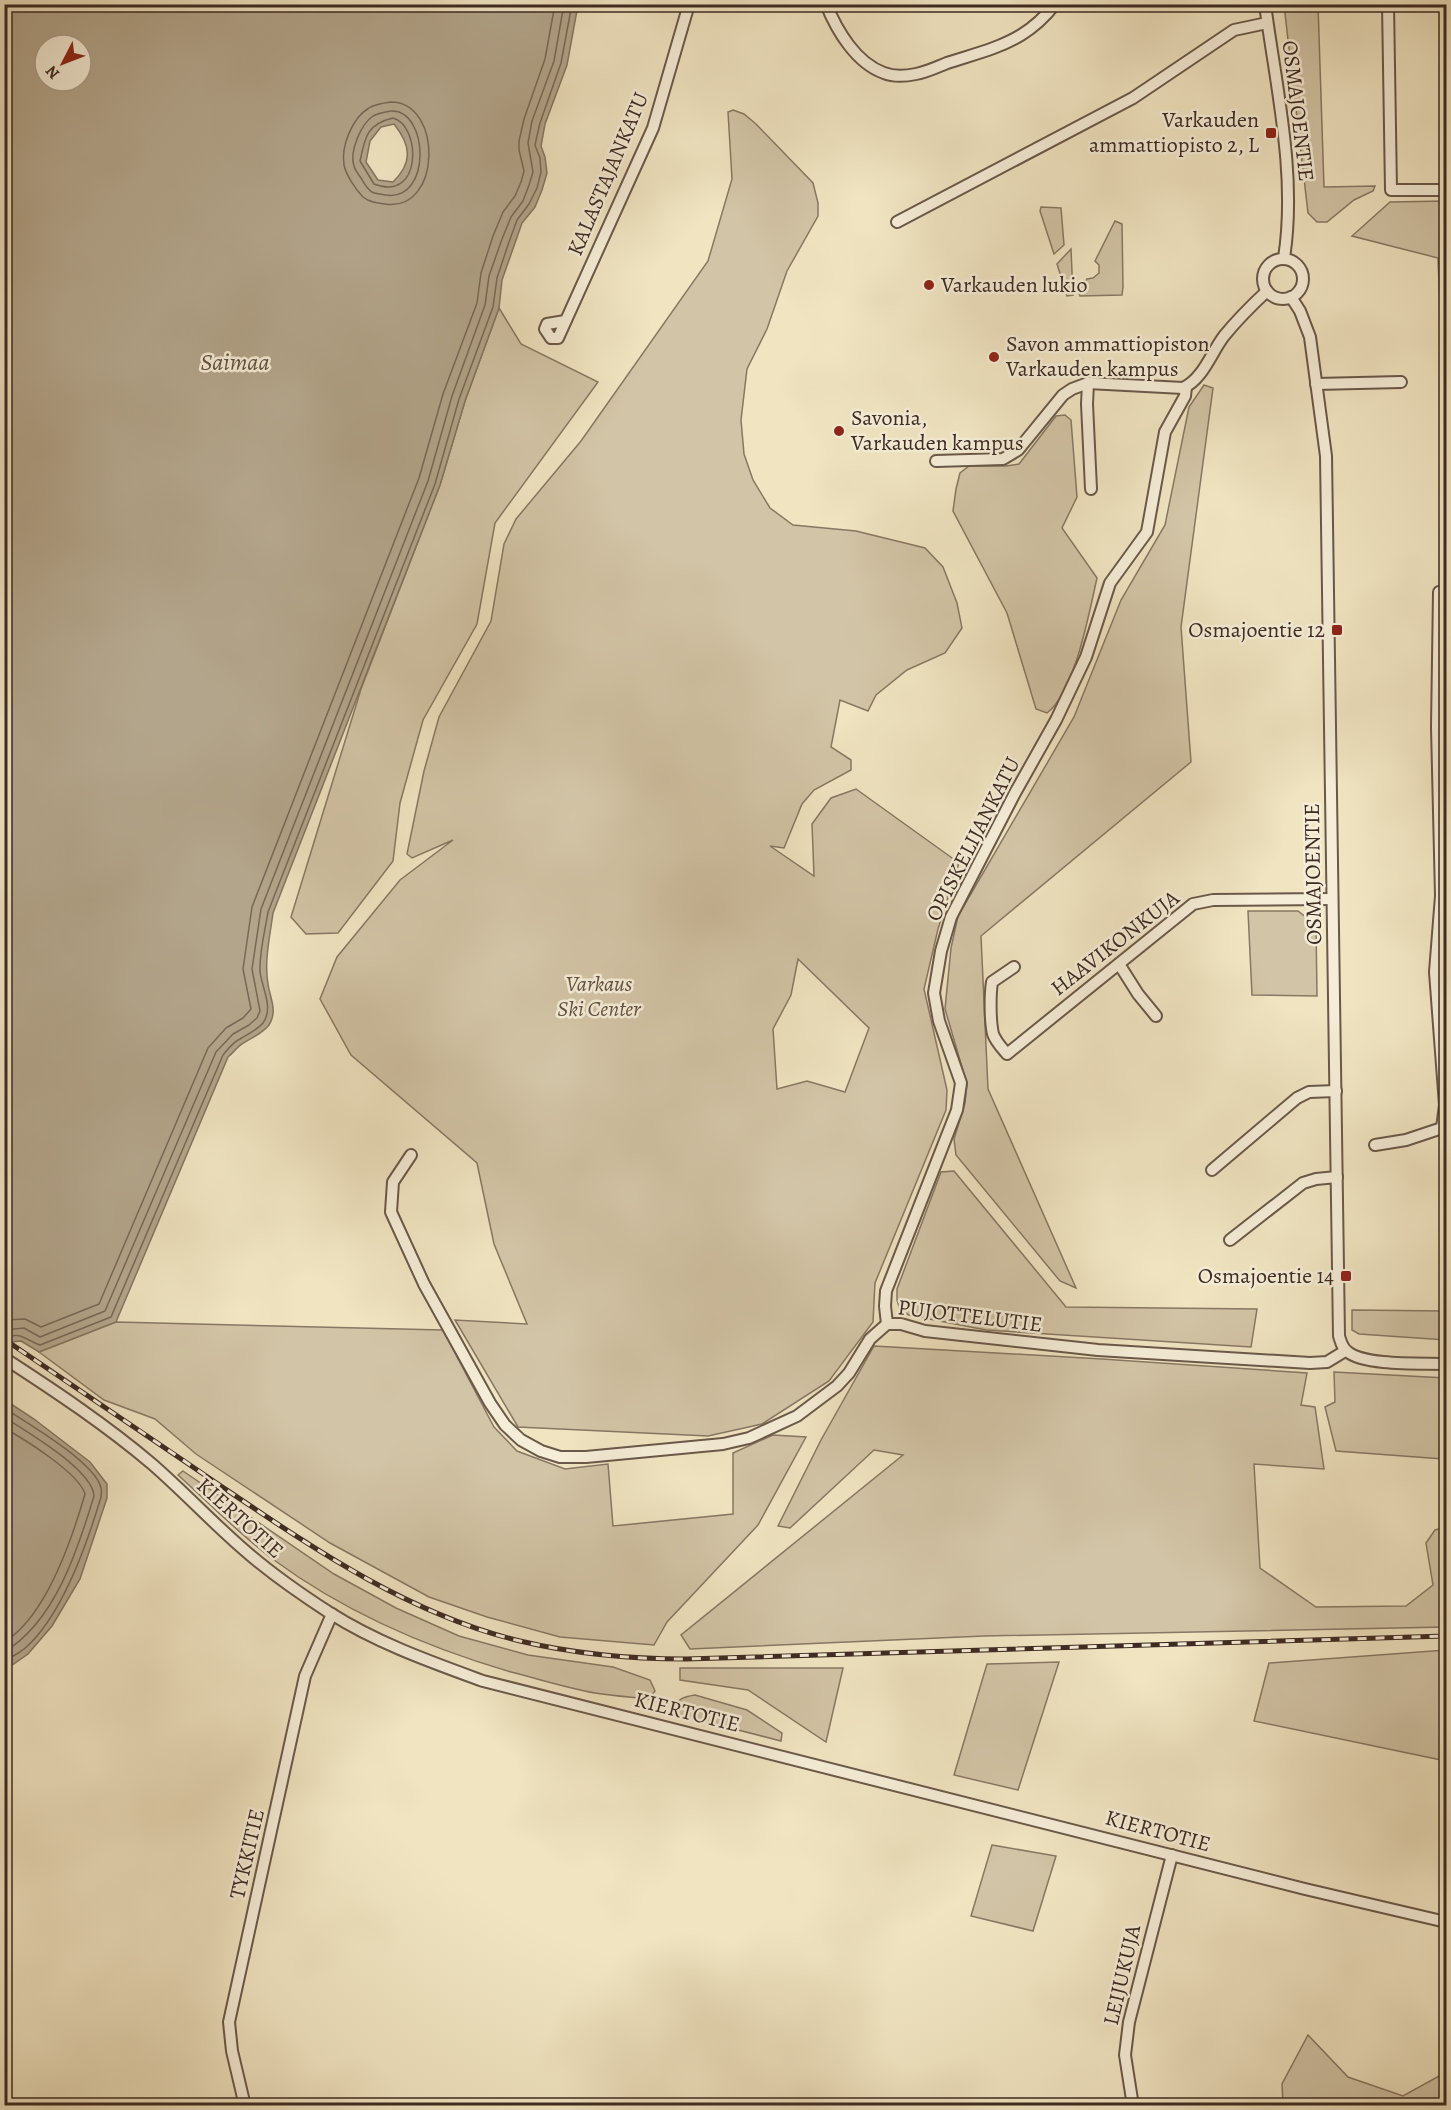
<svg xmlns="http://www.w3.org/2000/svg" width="1451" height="2110" viewBox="0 0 1451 2110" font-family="Alegreya,serif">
	<rect width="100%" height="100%" fill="#f0e4c1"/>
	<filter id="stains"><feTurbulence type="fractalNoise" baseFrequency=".00333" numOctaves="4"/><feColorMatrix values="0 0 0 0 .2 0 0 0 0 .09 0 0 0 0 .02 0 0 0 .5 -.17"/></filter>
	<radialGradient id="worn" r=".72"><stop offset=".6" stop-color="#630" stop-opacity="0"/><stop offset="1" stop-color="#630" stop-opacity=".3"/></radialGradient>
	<g fill="#d2c4a6" stroke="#887764" stroke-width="1.5" fill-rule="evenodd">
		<path d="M 1284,5 L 1318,5 L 1324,187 L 1375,186 L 1373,191 L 1354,200 L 1327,222 L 1317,222 L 1308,213 Z"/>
		<path d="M 733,110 L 744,114 L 756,124 L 813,183 L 818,203 L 818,216 L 787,271 L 767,329 L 747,369 L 741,420 L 744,454 L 753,480 L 770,508 L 793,525 L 856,531 L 925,548 L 943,567 L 957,603 L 962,628 L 945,653 L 907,670 L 876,695 L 868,711 L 840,700 L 831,747 L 851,760 L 851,770 L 814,790 L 802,804 L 784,848 L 770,846 L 814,876 L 812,824 L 831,798 L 856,789 L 959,863 L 938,929 L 924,989 L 947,1090 L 946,1110 L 875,1283 L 873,1322 L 829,1381 L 762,1424 L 708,1436 L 518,1427 L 455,1320 L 527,1324 L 494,1244 L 477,1163 L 351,1055 L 320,999 L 337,957 L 400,880 L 453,840 L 412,858 L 407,854 L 424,771 L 439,717 L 491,621 L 504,544 L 516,519 L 581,441 L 708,261 L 732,179 L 728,112 ZM 798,959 L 869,1028 L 845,1092 L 807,1081 L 777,1089 L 773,1029 L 791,995 Z"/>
		<path d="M 1446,201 L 1446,458 L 1438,258 L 1352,236 L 1390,202 Z"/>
		<path d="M 1041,207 L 1061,208 L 1064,245 L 1054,254 L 1040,211 Z"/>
		<path d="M 1115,221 L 1122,224 L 1123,287 L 1122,295 L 1080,296 L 1079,293 L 1087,279 L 1093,278 L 1099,273 L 1099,265 L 1095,261 Z"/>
		<path d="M 1071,249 L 1073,295 L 1067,296 L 1057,264 Z"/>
		<path d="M 499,308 L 521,344 L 598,382 L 495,523 L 477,624 L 423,720 L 400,803 L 393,861 L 338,933 L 306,934 L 291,917 L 361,689 L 440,485 L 465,401 Z"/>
		<path d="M 1204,385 L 1213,388 L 1181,627 L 1191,762 L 981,936 L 988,1089 L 1076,1288 L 1060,1281 L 956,1155 L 954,1139 L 965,1103 L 967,1084 L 945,1009 L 951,948 L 958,916 L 1074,717 L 1121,600 L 1165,525 L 1189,407 Z"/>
		<path d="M 1065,415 L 1071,420 L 1077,497 L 1062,528 L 1097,578 C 1089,613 1075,692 1047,713 L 1036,709 L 1007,613 L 953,511 L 956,489 L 960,473 L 969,466 L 1006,466 L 1019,464 L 1056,416 Z"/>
		<path d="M 1248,911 L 1298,911 L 1316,925 L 1317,996 L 1252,995 Z"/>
		<path d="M 954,1171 L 1066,1307 L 1257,1309 L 1251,1347 L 986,1330 L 909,1315 L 900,1310 L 897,1300 L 897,1289 L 941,1172 Z"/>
		<path d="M 1352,1310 L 1446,1311 L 1446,1340 L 1359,1334 L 1352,1330 Z"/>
		<path d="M 116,1322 L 443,1330 L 494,1427 L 517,1451 L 565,1469 L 608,1464 L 613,1526 L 733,1514 L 733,1453 L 773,1435 L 806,1437 L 758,1525 L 667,1622 L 654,1645 L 560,1637 L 487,1617 L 429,1597 L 330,1543 L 196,1454 L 155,1419 L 104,1400 L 39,1352 Z"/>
		<path d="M 874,1346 L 1102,1359 L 1307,1373 L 1301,1405 L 1315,1407 L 1324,1469 L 1254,1464 L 1260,1568 L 1316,1607 L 1406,1606 L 1433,1585 L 1426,1543 L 1435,1530 L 1446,1527 L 1446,1627 L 984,1636 L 690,1649 L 681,1635 L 903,1455 L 874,1450 L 790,1528 L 778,1526 L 821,1440 Z"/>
		<path d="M 1334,1372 L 1446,1378 L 1446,1470 L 1444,1470 L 1443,1459 L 1336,1451 L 1325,1407 L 1335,1402 Z"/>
		<path d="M 183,1471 L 334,1574 L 396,1608 L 459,1636 L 528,1655 L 613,1667 L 650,1680 L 655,1691 L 649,1699 C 631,1697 613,1696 595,1693 C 567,1688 539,1679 511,1672 C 425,1647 346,1613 274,1560 C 240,1535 210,1504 178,1475 Z"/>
		<path d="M 1446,1650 L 1446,1761 L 1254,1721 L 1269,1663 Z"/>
		<path d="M 1059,1662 L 1018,1790 L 954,1775 L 987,1664 Z"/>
		<path d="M 680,1668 L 843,1668 L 826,1742 L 748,1690 L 680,1680 Z"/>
		<path d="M 695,1695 L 747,1710 L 782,1733 L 781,1741 L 680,1715 L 674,1709 C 678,1698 684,1697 695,1695 Z"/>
		<path d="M 992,1845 L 1056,1856 L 1033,1931 L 971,1916 Z"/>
		<path d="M 1308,2035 L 1348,2077 L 1403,2096 L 1439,2076 L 1446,2078 L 1446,2105 L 1283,2105 L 1282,2084 Z"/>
	</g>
	<g fill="#b3a58b" stroke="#847461" stroke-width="1.5" fill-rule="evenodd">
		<path d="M 5,5 L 578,5 L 567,65 L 545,124 L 541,146 L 545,157 L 547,173 L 542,190 L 535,207 L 522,223 L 515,243 L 502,280 L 499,308 L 465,401 L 440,485 L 273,913 C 270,936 264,961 268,984 C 270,998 278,1011 269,1025 C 262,1034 251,1038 242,1044 C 237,1047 233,1053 228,1057 L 116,1322 L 39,1352 L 21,1341 L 10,1342 L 5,1354 ZM 45,45 L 81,45 L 81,81 L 45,81 ZM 394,124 C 411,145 413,163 393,182 L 378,180 L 366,162 L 370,141 L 381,127 Z"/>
		<path d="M 5,1400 L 34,1419 L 90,1462 L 107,1484 L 107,1498 L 80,1579 L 52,1626 L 28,1654 L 5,1670 Z"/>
	</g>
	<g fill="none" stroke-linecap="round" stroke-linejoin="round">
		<g stroke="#786857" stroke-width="1.5">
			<path d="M 391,102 C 443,102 442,213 385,204 C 377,203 369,202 363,197 C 356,190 346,175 344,165 C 341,146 352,118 369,108 C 375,104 384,103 391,102 Z"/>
			<path d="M 391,111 C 429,109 432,202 386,195 C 381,194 376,194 372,192 C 367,189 364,183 361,178 C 358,174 355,170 354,166 C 349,152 361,124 373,116 C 378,113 385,112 391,111 Z"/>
			<path d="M 393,118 C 421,125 423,203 374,184 L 360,161 C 365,137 367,124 393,118 Z"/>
			<path d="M 4,1320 L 25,1319 L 41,1327 L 99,1304 L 208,1048 L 226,1028 L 243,1018 L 251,1009 L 243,969 L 252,907 L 419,478 L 443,394 L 477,303 L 481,273 L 493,236 L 503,212 L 515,196 L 521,182 L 524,171 L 519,150 L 519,141 L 524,119 L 545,59 L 555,4"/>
			<path d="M 4,1330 L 24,1328 L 40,1337 L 105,1311 L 216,1052 L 233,1034 L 249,1025 L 257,1018 L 260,1011 L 252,969 L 261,909 L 428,481 L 452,396 L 485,305 L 489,276 L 502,239 L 511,217 L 523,201 L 529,185 L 533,172 L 528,143 L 532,121 L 554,61 L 564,4"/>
			<path d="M 4,1340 C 18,1329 27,1341 40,1345 L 111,1317 L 223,1055 C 228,1049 233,1042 240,1039 C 248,1034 257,1030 263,1023 C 274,1008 262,988 260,972 C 259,953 265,931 268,912 L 435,484 L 459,399 L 493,307 L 497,278 L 509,242 L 517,220 L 529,204 L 537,188 L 541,172 L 540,158 L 535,145 L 540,123 L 561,63 L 572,4"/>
			<path d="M 4,1408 C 26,1422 96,1463 101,1488 C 102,1491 101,1494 101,1497 C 87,1544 62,1617 24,1649 C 18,1654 10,1657 4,1662"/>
			<path d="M 4,1417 C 26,1431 93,1470 94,1496 C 78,1549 55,1622 4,1652"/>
			<path d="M 4,1428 C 24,1439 79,1473 85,1494 C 72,1539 46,1617 4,1642"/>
		</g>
		<defs>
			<g id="minor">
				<path d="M 826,4 C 837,31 856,63 884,73 C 894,77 906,76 916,74 C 927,72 937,67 947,63 C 971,55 998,49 1021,35 C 1034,27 1045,17 1055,4"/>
				<path d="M 1265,4 C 1276,88 1297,174 1284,258"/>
				<path d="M 1388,4 L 1391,190 L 1446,190"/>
				<path d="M 897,222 L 1133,98 L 1234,30 L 1267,23"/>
				<circle cx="1283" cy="279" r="20"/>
				<path d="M 1291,297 L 1300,311 L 1310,337 L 1326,456 L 1339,1336 C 1341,1342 1342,1348 1348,1352 C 1365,1366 1423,1363 1446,1364"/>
				<path d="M 565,321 L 547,324 L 545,329 L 551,338 L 558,338 L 653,128 L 689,4"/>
				<path d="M 1088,383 L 1087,404 L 1091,489"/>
				<path d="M 1316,384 L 1401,382"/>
				<path d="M 936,461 L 1003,459 L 1018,450 L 1063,395 L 1072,389 L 1088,383 L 1183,388 C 1203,379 1211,353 1224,336 C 1237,320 1252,305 1267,291"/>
				<path d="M 1119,964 L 1138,994 L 1156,1016"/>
				<path d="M 1014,967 L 992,982 C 990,995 990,1021 993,1034 C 996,1042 1002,1048 1007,1054 L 1193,904 L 1213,900 L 1332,899"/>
				<path d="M 1375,1145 L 1406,1140 L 1442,1128 L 1445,1105 L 1435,972 L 1441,896 L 1437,727 L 1439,592"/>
				<path d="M 411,1155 L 393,1182 L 391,1212 L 424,1284 L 490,1403 L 505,1425 L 521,1440 L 541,1451 L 560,1457 L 586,1457 L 723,1444 L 749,1438 L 797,1416 L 837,1386 L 849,1373 L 870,1339 L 887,1324 L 901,1324 L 925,1331 L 1098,1350 L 1310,1363 L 1327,1362 L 1345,1351"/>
				<path d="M 1212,1170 L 1297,1098 L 1309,1092 L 1336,1091"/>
				<path d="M 1230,1240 L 1303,1183 L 1316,1179 L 1337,1177"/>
				<path d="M 887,1324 L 885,1306 L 886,1291 L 957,1110 L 961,1083 L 939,1021 L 934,993 L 941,951 L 951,917 L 1015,793 L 1056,720 L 1086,657 L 1110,583 L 1147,532 L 1165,432 L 1185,396 L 1186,387"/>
				<path d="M 4,1358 C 55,1391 106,1425 152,1464 C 183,1491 211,1521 242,1548 C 269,1572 299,1593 330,1613 C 377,1643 431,1662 483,1681 L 1305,1889 L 1446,1922"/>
				<path d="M 245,2106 L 232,2051 L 229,2022 L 305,1676 L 332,1614"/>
				<path d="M 1133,2106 L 1125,2055 L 1129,2022 L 1172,1855"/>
			</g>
		</defs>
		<use href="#minor" stroke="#6a584a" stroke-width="14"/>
		<use href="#minor" stroke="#f5edd7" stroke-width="10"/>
		<defs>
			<path id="rail" d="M 4,1339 C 74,1387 145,1434 215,1482 C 310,1546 407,1614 520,1641 C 575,1654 630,1659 686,1659 L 1446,1636"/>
		</defs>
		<use href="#rail" stroke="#3d2a23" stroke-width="5"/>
		<use href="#rail" stroke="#f5edd7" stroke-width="3" stroke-dasharray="9" stroke-linecap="butt"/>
	</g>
	<g fill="#8f2418" stroke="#f5edd7" stroke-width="2">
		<rect x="1265" y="127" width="12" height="12" rx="3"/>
		<circle cx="929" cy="285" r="6"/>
		<circle cx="994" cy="357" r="6"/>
		<circle cx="839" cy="431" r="6"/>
		<rect x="1331" y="624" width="12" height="12" rx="3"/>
		<rect x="1340" y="1270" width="12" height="12" rx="3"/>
	</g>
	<g text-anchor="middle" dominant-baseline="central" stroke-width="5" stroke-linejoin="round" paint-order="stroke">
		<g font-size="22" fill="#3d2a23" stroke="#f5edd7">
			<text transform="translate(1298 111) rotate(83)">OSMAJOENTIE</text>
			<text transform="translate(608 174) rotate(-67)">KALASTAJANKATU</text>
			<text transform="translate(973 839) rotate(-63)">OPISKELIJANKATU</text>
			<text transform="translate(1313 874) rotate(-91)">OSMAJOENTIE</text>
			<text transform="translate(1115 943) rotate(-38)">HAAVIKONKUJA</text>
			<text transform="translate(970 1316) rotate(7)">PUJOTTELUTIE</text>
			<text transform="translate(240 1518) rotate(42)">KIERTOTIE</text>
			<text transform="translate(687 1712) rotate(14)">KIERTOTIE</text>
			<text transform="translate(1158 1831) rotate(15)">KIERTOTIE</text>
			<text transform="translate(247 1854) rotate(-77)">TYKKITIE</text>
			<text transform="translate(1122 1975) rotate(-77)">LEIJUKUJA</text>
		</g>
		<g font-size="22" fill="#3d2a23" stroke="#f5edd7" text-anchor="end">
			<text x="1259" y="120">Varkauden<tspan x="1259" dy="25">ammattiopisto 2, L</tspan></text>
			<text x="941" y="285" text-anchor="start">Varkauden lukio</text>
			<text x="1006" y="344" text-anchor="start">Savon ammattiopiston<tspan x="1006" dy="25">Varkauden kampus</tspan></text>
			<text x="851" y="418" text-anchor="start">Savonia,<tspan x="851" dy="25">Varkauden kampus</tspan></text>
			<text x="1325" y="630">Osmajoentie 12</text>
			<text x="1334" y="1276">Osmajoentie 14</text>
		</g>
		<g font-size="22" font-style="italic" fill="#625044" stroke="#f5edd7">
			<text x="599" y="984">Varkaus<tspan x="599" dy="25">Ski Center</tspan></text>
		</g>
		<g font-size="24" font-style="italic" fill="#604f42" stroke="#f5edd7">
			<text x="235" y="362">Saimaa</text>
		</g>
	</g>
	<rect width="1451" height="2110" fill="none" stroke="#f0e4c1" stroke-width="24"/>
	<rect x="6" y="6" width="1439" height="2098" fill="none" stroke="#3d2a23" stroke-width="3"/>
	<rect x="12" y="12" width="1427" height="2086" fill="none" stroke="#3d2a23" stroke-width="1.5"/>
	<g transform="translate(63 63) rotate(228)"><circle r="28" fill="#f5edd7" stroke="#ab9f8f" stroke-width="1.5"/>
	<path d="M0-4.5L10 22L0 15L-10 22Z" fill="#8f2418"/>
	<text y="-9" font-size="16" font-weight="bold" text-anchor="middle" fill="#3d2a23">N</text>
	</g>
	<rect width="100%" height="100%" filter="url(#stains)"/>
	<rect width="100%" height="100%" fill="url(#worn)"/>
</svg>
